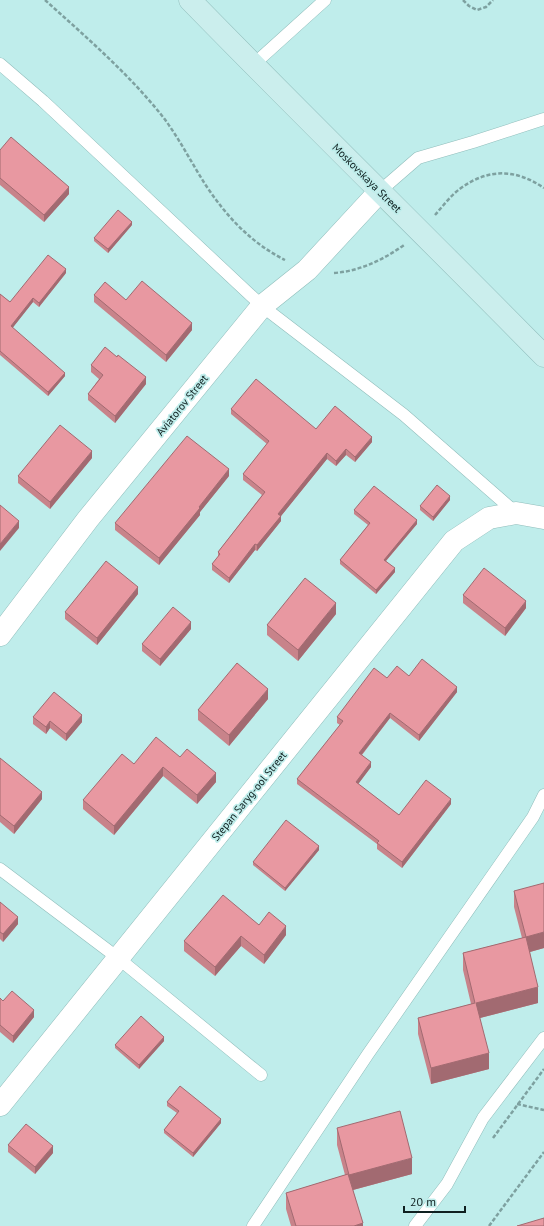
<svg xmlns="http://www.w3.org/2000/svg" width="544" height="1226" viewBox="0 0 544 1226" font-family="'PT Sans',sans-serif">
	<rect width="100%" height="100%" fill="#bfedeb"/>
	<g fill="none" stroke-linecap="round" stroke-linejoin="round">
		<defs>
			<g id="lane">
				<path d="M 0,64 L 43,101 L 262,306 L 404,415 L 516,513"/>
				<path d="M 253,65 L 325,0"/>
				<path d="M 380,191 L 418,158 L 473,142 L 544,119"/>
				<path d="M 0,869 L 118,958 L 261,1075"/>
				<path d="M 253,1226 L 368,1054 L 533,817 L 544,795"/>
				<path d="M 415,1226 L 447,1184 L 483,1118 L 544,1038"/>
			</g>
			<g id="street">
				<path d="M 0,635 L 88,519 L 262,306 L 307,270 L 380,191"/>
				<path d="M 0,1105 L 454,541 L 489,518 L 516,513 L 544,518"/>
			</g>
			<path id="secondary" d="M 190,0 C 307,120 427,237 544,356"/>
		</defs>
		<use href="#lane" stroke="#90bdbb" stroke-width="13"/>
		<use href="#street" stroke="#90bdbb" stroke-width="23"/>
		<use href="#secondary" stroke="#90bdbb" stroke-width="23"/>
		<g stroke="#7ea1a0" stroke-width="2.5" stroke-dasharray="4 2" stroke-linecap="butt">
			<path d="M 45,0 C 86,37 129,74 163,117 C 179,138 191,162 205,184 C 226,216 251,243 285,260"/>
			<path d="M 463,0 L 469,6 L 477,10 L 486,7 L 493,0"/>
			<path d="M 435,215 C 443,206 451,195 461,188 C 489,168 516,169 544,188"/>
			<path d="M 334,273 C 360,271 383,260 404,245"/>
			<path d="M 517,1104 L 544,1110"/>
			<path d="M 493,1138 L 544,1069"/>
			<path d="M 489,1226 L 544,1152"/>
		</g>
		<use href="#lane" stroke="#fff" stroke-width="12"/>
		<use href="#street" stroke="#fff" stroke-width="22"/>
		<use href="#secondary" stroke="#cbeeed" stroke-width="22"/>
	</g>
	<g fill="#c8838a">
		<path d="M 0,150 L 69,194 L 44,222 L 0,185 Z"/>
		<path d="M 132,225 L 108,253 L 94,241 L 94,238 Z"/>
		<path d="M 66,273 L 39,307 L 33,302 L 12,328 L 65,376 L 48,396 L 0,355 L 0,294 L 10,302 Z"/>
		<path d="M 94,295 L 126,300 L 192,330 L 166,362 L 94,302 Z"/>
		<path d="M 117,357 L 146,384 L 115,423 L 88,400 L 88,394 L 99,379 L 91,372 L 91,365 Z"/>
		<path d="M 231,409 L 372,442 L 355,462 L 346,455 L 336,466 L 327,459 L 281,516 L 281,521 L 257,551 L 255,550 L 229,583 L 212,570 L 212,564 L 218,557 L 218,552 L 262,495 L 243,480 L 243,474 L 267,444 L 231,414 Z"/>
		<path d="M 92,458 L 50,509 L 18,483 L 18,476 Z"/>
		<path d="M 229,476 L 200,512 L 200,515 L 159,565 L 115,530 L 115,523 Z"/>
		<path d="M 450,500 L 433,521 L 420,510 L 420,506 Z"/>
		<path d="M 354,510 L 417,524 L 386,561 L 395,572 L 376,594 L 340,564 L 340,560 L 368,525 L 354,514 Z"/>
		<path d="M 138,594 L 97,645 L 65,619 L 65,612 Z"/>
		<path d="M 463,595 L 526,608 L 505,636 L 463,603 Z"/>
		<path d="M 336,614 L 298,661 L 267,635 L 267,625 Z"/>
		<path d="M 191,629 L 160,666 L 142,651 L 142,644 Z"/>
		<path d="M 409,676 L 457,692 L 419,741 L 390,718 L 362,755 L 371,767 L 358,784 L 399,815 L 451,804 L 402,868 L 377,849 L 377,844 L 297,784 L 297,779 L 340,725 L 337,723 L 337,717 Z"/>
		<path d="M 268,699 L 229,746 L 198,720 L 198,710 Z"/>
		<path d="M 33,717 L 82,722 L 66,741 L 50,728 L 46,734 L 33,724 Z"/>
		<path d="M 180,757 L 216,782 L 197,804 L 163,776 L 114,835 L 83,809 L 83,800 L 134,764 Z"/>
		<path d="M 0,758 L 42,799 L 14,834 L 0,822 Z"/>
		<path d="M 319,850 L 285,891 L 253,865 L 253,862 Z"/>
		<path d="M 514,891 L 544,948 L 530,952 L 538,1003 L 480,1018 L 489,1069 L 431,1084 L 418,1034 L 418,1018 L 471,1004 L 463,970 L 463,953 L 522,938 L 514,907 Z"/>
		<path d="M 0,902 L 18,924 L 3,942 L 0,939 Z"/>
		<path d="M 259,925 L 286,935 L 264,964 L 241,946 L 215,976 L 184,951 L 184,941 Z"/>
		<path d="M 0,998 L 3,1001 L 34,1017 L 13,1043 L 0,1032 Z"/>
		<path d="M 164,1041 L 139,1069 L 115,1048 L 115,1045 Z"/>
		<path d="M 167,1102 L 221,1123 L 193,1157 L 164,1133 L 164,1130 L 177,1113 L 167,1106 Z"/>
		<path d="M 337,1128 L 412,1174 L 353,1190 L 363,1226 L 291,1226 L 286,1209 L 286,1193 L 345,1175 L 337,1145 Z"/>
		<path d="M 8,1145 L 53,1153 L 35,1174 L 8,1152 Z"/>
	</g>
	<g fill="#a26a71">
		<path d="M 69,187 L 69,194 L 44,222 L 44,215 Z"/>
		<path d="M 132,222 L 132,225 L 108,253 L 108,249 Z"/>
		<path d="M 66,269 L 66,273 L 39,307 L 39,303 Z"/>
		<path d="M 33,298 L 33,302 L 11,330 L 11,326 Z"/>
		<path d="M 192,323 L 192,330 L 166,362 L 166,355 Z"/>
		<path d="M 65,373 L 65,376 L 48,396 L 48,392 Z"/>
		<path d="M 146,377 L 146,384 L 115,423 L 115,416 Z"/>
		<path d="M 372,437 L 372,442 L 355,462 L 355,457 Z"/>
		<path d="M 346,449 L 346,455 L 336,466 L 336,461 Z"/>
		<path d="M 92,451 L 92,458 L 50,509 L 50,502 Z"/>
		<path d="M 327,453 L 327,459 L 281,516 L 281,521 L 257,551 L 257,545 L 278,514 Z"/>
		<path d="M 229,469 L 229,476 L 200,512 L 200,515 L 159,565 L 159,558 Z"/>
		<path d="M 450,496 L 450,500 L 433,521 L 433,517 Z"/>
		<path d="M 417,520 L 417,524 L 384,563 L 384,560 Z"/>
		<path d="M 19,521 L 19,528 L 0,551 L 0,544 Z"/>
		<path d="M 255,544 L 255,550 L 229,583 L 229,578 Z"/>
		<path d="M 395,568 L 395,572 L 376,594 L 376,590 Z"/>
		<path d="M 138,587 L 138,594 L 97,645 L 97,638 Z"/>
		<path d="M 526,601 L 526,608 L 505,636 L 505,628 Z"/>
		<path d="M 336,603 L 336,614 L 298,661 L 298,650 Z"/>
		<path d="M 191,622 L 191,629 L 160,666 L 160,659 Z"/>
		<path d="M 457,687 L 457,692 L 419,741 L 419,735 Z"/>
		<path d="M 268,689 L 268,699 L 229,746 L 229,735 Z"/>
		<path d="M 390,713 L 390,718 L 359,758 L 359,753 Z"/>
		<path d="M 82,715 L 82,722 L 66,741 L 66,734 Z"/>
		<path d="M 50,721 L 50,728 L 46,734 L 46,727 Z"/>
		<path d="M 371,762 L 371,767 L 356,787 L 356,782 Z"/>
		<path d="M 163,767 L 163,776 L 114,835 L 114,826 Z"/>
		<path d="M 216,773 L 216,782 L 197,804 L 197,795 Z"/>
		<path d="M 42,792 L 42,799 L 14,834 L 14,826 Z"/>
		<path d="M 451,799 L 451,804 L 402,868 L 402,862 Z"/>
		<path d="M 319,846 L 319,850 L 285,891 L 285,888 Z"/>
		<path d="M 18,917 L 18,924 L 3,942 L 3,934 Z"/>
		<path d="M 286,926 L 286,935 L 264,964 L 264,955 Z"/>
		<path d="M 544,932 L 544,948 L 526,953 L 526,937 Z"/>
		<path d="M 241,936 L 241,946 L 215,976 L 215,967 Z"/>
		<path d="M 538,987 L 538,1003 L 476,1019 L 476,1003 Z"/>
		<path d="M 34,1010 L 34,1017 L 13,1043 L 13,1036 Z"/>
		<path d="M 164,1037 L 164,1041 L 139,1069 L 139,1065 Z"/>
		<path d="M 489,1053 L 489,1069 L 431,1084 L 431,1068 Z"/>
		<path d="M 221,1119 L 221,1123 L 193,1157 L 193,1153 Z"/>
		<path d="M 53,1146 L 53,1153 L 35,1174 L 35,1167 Z"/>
		<path d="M 412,1158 L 412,1174 L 349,1191 L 349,1175 Z"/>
		<path d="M 363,1223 L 363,1226 L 354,1226 Z"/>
	</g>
	<g fill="#e898a1" stroke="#a26a71">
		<path d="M 11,137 L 69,187 L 44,215 L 0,178 L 0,150 Z"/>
		<path d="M 118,210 L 132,222 L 108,249 L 94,238 Z"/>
		<path d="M 48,255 L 66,269 L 39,303 L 33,298 L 11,326 L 65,373 L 48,392 L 0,351 L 0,294 L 10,302 Z"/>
		<path d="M 142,281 L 192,323 L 166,355 L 94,295 L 105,282 L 126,300 Z"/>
		<path d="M 105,347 L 117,357 L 118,355 L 146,377 L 115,416 L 88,394 L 103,375 L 91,365 Z"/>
		<path d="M 256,379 L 316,429 L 335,406 L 372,437 L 355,457 L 346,449 L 336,461 L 327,453 L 278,514 L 281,516 L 257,545 L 255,544 L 229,578 L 212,564 L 220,554 L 218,552 L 265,492 L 243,474 L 269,441 L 231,409 Z"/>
		<path d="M 60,425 L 92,451 L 50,502 L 18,476 Z"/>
		<path d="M 187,436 L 229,469 L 199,507 L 200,508 L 159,558 L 115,523 Z"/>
		<path d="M 437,485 L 450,496 L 433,517 L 420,506 Z"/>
		<path d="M 374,486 L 417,520 L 384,560 L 395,568 L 376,590 L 340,560 L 370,523 L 354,510 Z"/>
		<path d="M 0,505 L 19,521 L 0,544 Z"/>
		<path d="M 106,561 L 138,587 L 97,638 L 65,612 Z"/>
		<path d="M 484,568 L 526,601 L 505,628 L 463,595 Z"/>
		<path d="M 305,578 L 336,603 L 298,650 L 267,625 Z"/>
		<path d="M 173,607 L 191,622 L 160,659 L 142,644 Z"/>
		<path d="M 422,659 L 457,687 L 419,735 L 390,713 L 359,753 L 371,762 L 356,782 L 399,815 L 426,780 L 451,799 L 402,862 L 377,843 L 379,841 L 297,779 L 343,721 L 337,717 L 374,668 L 387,678 L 397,666 L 409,676 Z"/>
		<path d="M 237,663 L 268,689 L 229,735 L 198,710 Z"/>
		<path d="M 54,692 L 82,715 L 66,734 L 50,721 L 46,727 L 33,717 Z"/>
		<path d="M 156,737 L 180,757 L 187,749 L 216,773 L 197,795 L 163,767 L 114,826 L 83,800 L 122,754 L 134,764 Z"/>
		<path d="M 0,758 L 42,792 L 14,826 L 0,815 Z"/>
		<path d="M 286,820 L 319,846 L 285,888 L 253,862 Z"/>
		<path d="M 544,883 L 544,932 L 526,937 L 514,891 Z"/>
		<path d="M 223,895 L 259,925 L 269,912 L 286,926 L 264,955 L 241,936 L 215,967 L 184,941 Z"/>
		<path d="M 0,902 L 18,917 L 3,934 L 0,932 Z"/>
		<path d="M 526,937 L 538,987 L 476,1003 L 489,1053 L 431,1068 L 418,1018 L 475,1003 L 463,953 Z"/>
		<path d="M 12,991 L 34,1010 L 13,1036 L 0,1025 L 0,998 L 3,1001 Z"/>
		<path d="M 141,1016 L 164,1037 L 139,1065 L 115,1045 Z"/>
		<path d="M 180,1086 L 221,1119 L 193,1153 L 164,1130 L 179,1111 L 167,1102 Z"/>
		<path d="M 400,1111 L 412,1158 L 349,1175 L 337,1128 Z"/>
		<path d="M 26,1124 L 53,1146 L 35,1167 L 8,1145 Z"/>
		<path d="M 348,1174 L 363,1223 L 354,1226 L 296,1226 L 286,1193 Z"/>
		<path d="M 544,1218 L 544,1226 L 517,1226 Z"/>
	</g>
	<g text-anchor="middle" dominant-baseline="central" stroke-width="3.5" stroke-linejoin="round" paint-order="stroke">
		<g font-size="11" fill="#0f2020" stroke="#bfedeb">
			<text transform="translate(367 178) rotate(45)">Moskovskaya Street</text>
			<text transform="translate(182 405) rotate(-51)">Aviatorov Street</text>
			<text transform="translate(249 796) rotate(-51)">Stepan Saryg-ool Street</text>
		</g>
	</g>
	<path d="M404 1206v6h61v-6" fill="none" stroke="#0f2020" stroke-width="2"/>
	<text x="410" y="1206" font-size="12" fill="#0f2020" stroke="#bfedeb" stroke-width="3" paint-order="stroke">20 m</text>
</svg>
